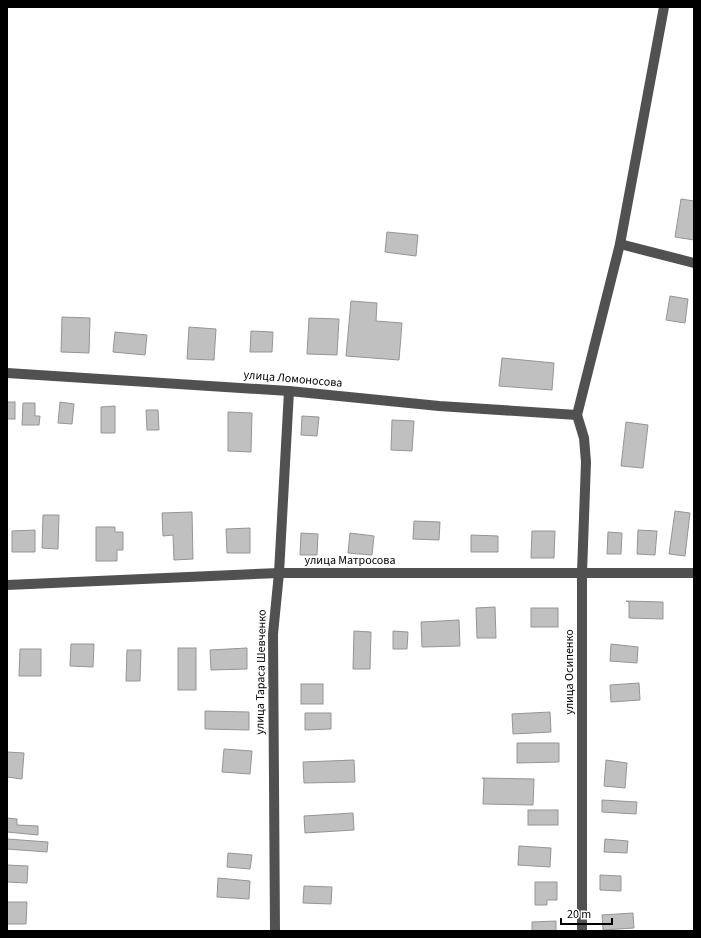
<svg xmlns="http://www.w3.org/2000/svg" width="701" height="938" viewBox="0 0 701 938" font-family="'Source Sans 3',sans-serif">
	<rect width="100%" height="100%" fill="#fff"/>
	<g fill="#c0c0c0" stroke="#959595">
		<path d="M 681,199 L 694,201 L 694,240 L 675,237 Z"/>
		<path d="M 387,232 L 418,235 L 416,256 L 385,252 Z"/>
		<path d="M 670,296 L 688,299 L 685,323 L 666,320 Z"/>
		<path d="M 351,301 L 377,303 L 376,321 L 402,323 L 399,360 L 346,356 Z"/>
		<path d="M 62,317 L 90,318 L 89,353 L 61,352 Z"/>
		<path d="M 309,318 L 339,319 L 337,355 L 307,354 Z"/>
		<path d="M 189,327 L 216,329 L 214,360 L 187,359 Z"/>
		<path d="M 251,331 L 273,332 L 272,352 L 250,352 Z"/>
		<path d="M 115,332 L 147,335 L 145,355 L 113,352 Z"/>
		<path d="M 502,358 L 554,363 L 552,390 L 499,386 Z"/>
		<rect x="7" y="402" width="8" height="17"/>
		<path d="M 60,402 L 74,404 L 72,424 L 58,423 Z"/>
		<path d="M 23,403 L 35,403 L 35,416 L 40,416 L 39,425 L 22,425 Z"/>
		<path d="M 115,406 L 115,433 L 101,433 L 101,407 Z"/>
		<path d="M 146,410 L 158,410 L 159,430 L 147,430 Z"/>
		<path d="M 228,412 L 252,413 L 251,452 L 228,451 Z"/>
		<path d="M 302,416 L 319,417 L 317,436 L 301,435 Z"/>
		<path d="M 392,420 L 414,421 L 412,451 L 391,450 Z"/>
		<path d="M 626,422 L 648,425 L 643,468 L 621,466 Z"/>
		<path d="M 675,511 L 690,513 L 685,556 L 669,554 Z"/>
		<path d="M 192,512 L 193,559 L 174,560 L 173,535 L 163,536 L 162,513 Z"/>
		<path d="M 43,515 L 59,515 L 58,549 L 42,548 Z"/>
		<path d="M 414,521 L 440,522 L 439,540 L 413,539 Z"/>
		<path d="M 96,527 L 115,527 L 115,532 L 123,532 L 123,550 L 117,550 L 117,561 L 96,561 Z"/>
		<path d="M 250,528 L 250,553 L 227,553 L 226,529 Z"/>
		<path d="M 35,530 L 35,552 L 12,552 L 12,531 Z"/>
		<path d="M 638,530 L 657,531 L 655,555 L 637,554 Z"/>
		<path d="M 532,531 L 555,531 L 554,558 L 531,558 Z"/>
		<path d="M 608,532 L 622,533 L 621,554 L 607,554 Z"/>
		<path d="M 301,533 L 318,534 L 317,555 L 300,555 Z"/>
		<path d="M 350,533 L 374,536 L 372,555 L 348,553 Z"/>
		<path d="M 471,535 L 498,536 L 498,552 L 471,552 Z"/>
		<path d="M 626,601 L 663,602 L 663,619 L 629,618 L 629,602 Z"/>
		<path d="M 495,607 L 496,638 L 477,638 L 476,608 Z"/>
		<rect x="531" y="608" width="27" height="19"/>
		<path d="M 459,620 L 460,646 L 422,647 L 421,622 Z"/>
		<path d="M 354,631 L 371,632 L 370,669 L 353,669 Z"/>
		<path d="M 393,631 L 408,632 L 407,649 L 393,649 Z"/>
		<path d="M 71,644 L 94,644 L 93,667 L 70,666 Z"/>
		<path d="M 611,644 L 638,647 L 637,663 L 610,661 Z"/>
		<rect x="178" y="648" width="18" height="42"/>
		<path d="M 247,648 L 247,669 L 211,670 L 210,650 Z"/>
		<path d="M 20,649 L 41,649 L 41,676 L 19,676 Z"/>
		<path d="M 127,650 L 141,650 L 140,681 L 126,681 Z"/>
		<path d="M 639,683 L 640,700 L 611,702 L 610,685 Z"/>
		<rect x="301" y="684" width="22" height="20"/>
		<path d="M 205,711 L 249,712 L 249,730 L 205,729 Z"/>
		<path d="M 550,712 L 551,732 L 513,734 L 512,714 Z"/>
		<path d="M 305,713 L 331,713 L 331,729 L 305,730 Z"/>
		<path d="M 517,743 L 559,743 L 559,762 L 517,763 Z"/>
		<path d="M 224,749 L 252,751 L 250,774 L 222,772 Z"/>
		<path d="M 7,752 L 24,753 L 22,779 L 7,777 Z"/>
		<path d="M 354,760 L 355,782 L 304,783 L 303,762 Z"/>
		<path d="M 606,760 L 627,763 L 625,788 L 604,786 Z"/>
		<path d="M 482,778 L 534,779 L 533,805 L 483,804 L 484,779 Z"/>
		<path d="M 602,800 L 637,802 L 636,814 L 602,812 Z"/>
		<rect x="528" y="810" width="30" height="15"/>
		<path d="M 353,813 L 354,830 L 305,833 L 304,816 Z"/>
		<path d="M 7,818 L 17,819 L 17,825 L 38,826 L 38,835 L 7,832 Z"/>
		<path d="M 7,839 L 48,842 L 47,852 L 7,849 Z"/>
		<path d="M 605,839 L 628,841 L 627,853 L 604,852 Z"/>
		<path d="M 519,846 L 551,848 L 550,867 L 518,865 Z"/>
		<path d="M 228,853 L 252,855 L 250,869 L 227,867 Z"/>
		<path d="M 7,865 L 28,866 L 27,883 L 7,882 Z"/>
		<path d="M 600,875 L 621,876 L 621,891 L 600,890 Z"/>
		<path d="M 218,878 L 250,881 L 249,899 L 217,897 Z"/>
		<path d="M 535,882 L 557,882 L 557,900 L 547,900 L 547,905 L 535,905 Z"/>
		<path d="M 304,886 L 332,887 L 331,904 L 303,903 Z"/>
		<path d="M 7,902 L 27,902 L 26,924 L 7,924 Z"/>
		<path d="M 633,913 L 634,928 L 603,930 L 602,915 Z"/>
		<path d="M 556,921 L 556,931 L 532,931 L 532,922 Z"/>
	</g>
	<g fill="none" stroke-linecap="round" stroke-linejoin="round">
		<g stroke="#515151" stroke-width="10">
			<path d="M 620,244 L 694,263"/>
			<path d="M 7,373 L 289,391 L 439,406 L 577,415"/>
			<path d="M 577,415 L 584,438 L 586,462 L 582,573 L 582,931"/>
			<path d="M 577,415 L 620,244 L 664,7"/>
			<path d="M 7,585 L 279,573 L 694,573"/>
			<path d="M 275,931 L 273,634 L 279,573 L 289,391"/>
		</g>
	</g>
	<g text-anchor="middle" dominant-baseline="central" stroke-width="3.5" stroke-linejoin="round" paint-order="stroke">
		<g font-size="12" fill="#000" stroke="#fff">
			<text transform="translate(293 379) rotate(5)">улица Ломоносова</text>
			<text x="350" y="560">улица Матросова</text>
			<text transform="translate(261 672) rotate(-89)">улица Тараса Шевченко</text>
			<text transform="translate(569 672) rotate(-90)">улица Осипенко</text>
		</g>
	</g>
	<rect width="701" height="938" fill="none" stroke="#000000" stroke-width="16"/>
	<path d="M561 918v6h51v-6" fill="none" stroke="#000000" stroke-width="2"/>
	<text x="567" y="918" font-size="12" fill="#000000" stroke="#ffffff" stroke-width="3" paint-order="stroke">20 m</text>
</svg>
